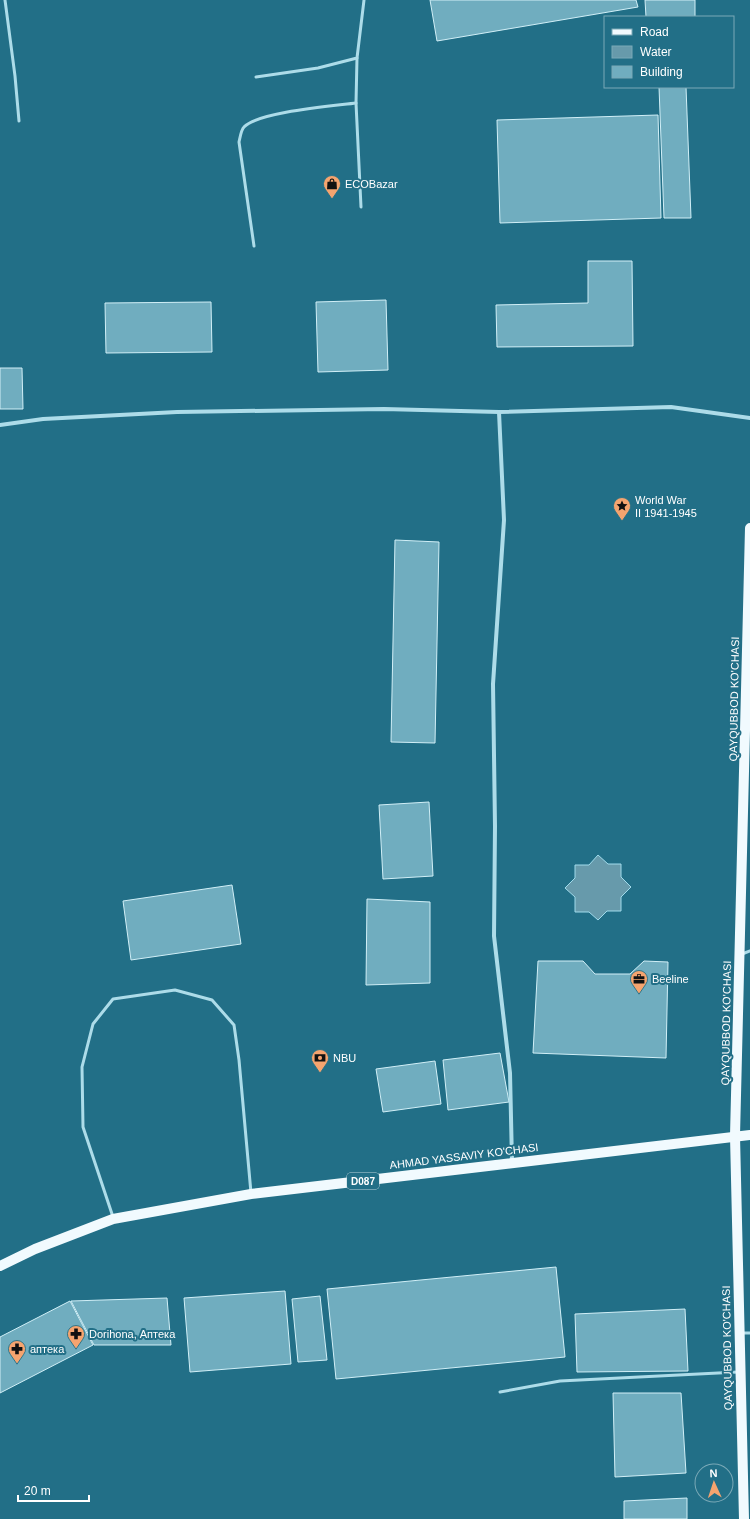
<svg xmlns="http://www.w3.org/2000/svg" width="750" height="1519" viewBox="0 0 750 1519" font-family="Arial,sans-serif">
	<rect width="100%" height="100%" fill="#226f87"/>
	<path fill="#679aab" stroke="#a1dbeb" d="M 598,855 L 608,864 L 621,864 L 621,877 L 631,887 L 621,897 L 621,911 L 607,911 L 598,920 L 589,912 L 575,912 L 575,897 L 565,888 L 575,878 L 575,865 L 589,865 Z"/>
	<g fill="#70adbf" stroke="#d1eff7">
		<path d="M 430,0 L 636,0 L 638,7 L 437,41 Z"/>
		<path d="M 645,0 L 695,0 L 695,17 L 646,17 Z"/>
		<path d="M 659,87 L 686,87 L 691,218 L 664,218 Z"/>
		<path d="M 658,115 L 661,218 L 500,223 L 497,120 Z"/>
		<path d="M 588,261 L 632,261 L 633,346 L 497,347 L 496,305 L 588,303 Z"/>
		<path d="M 386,300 L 388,370 L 318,372 L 316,302 Z"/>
		<path d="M 211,302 L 212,352 L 106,353 L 105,303 Z"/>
		<path d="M 0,368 L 22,368 L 23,409 L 0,409 Z"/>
		<path d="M 395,540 L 439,542 L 435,743 L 391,742 Z"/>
		<path d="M 429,802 L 433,876 L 383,879 L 379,805 Z"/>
		<path d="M 232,885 L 241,944 L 131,960 L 123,901 Z"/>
		<path d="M 367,899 L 430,902 L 430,983 L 366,985 Z"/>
		<path d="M 538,961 L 583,961 L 595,974 L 630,974 L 644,961 L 668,962 L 666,1058 L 533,1053 Z"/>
		<path d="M 500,1053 L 509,1102 L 448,1110 L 443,1060 Z"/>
		<path d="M 435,1061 L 441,1104 L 383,1112 L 376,1069 Z"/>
		<path d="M 556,1267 L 565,1357 L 336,1379 L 327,1289 Z"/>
		<path d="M 285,1291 L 291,1364 L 190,1372 L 184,1298 Z"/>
		<path d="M 320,1296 L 327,1360 L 298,1362 L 292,1299 Z"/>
		<path d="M 167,1298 L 171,1345 L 94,1345 L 71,1301 Z"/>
		<path d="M 70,1301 L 93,1345 L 0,1393 L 0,1337 Z"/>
		<path d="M 685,1309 L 688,1371 L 577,1372 L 575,1314 Z"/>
		<path d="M 613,1393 L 681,1393 L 686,1473 L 615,1477 Z"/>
		<path d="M 687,1498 L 687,1519 L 624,1519 L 624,1501 Z"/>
	</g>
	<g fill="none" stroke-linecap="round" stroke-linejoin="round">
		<g stroke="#addce9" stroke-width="3">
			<path d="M 5,0 L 15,76 L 19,121"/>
			<path d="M 357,58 L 356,103 L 361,207"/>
			<path d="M 256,77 L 318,68 L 357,58 L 364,0"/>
			<path d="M 254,246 L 239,142 C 240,138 241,130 244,127 C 258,112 333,106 356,103"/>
			<path d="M 742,954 L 750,951"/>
			<path d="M 113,1217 L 83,1127 L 82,1067 L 93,1024 L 113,999 L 175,990 L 212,1000 L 234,1025 L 239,1060 L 251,1193"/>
			<path d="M 741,1333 L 750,1333"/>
			<path d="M 500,1392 L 560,1381 L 738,1372"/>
		</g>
		<g stroke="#addce9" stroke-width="4">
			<path d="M 499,412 L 504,520 L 493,684 L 495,826 L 494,936 L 510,1073 L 512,1162"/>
			<path d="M 0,425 L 43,419 L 177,412 L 384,409 L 499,412 L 671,407 L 750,418"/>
		</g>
		<g stroke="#f1fafe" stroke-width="10">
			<path d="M 0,1266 L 35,1249 L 113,1219 L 251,1194 L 750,1135"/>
			<path d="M 744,1519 L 735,1136 L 750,528"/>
		</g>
	</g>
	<defs>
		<symbol id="shop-pin" viewBox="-11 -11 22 30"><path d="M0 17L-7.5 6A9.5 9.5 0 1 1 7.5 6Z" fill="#f5a46f" stroke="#226f87"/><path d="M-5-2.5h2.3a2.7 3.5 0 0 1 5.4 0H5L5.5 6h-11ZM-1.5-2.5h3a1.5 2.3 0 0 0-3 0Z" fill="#111"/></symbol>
		<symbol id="sight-pin" viewBox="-11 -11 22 30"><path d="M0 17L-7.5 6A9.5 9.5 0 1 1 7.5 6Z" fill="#f5a46f" stroke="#226f87"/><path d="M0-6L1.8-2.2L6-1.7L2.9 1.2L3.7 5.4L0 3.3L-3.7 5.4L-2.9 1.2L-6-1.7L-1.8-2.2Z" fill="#111"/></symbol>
		<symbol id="office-pin" viewBox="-11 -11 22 30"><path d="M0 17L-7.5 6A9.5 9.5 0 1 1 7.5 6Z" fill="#f5a46f" stroke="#226f87"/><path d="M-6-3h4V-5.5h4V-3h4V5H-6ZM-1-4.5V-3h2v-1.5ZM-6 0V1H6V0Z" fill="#111"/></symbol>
		<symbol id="bank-pin" viewBox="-11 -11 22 30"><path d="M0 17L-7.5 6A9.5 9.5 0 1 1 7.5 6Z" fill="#f5a46f" stroke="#226f87"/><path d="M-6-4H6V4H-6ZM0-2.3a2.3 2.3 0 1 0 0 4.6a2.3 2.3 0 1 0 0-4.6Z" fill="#111"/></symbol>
		<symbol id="pharmacy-pin" viewBox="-11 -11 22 30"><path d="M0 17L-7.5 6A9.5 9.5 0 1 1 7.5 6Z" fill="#f5a46f" stroke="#226f87"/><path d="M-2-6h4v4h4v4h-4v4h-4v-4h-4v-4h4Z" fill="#111"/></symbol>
	</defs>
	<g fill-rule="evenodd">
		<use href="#shop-pin" x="322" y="174" width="20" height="27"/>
		<use href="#sight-pin" x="612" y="496" width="20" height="27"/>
		<use href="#office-pin" x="629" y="969" width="20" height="27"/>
		<use href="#bank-pin" x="310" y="1048" width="20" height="27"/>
		<use href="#pharmacy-pin" x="66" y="1324" width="20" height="27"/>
		<use href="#pharmacy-pin" x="7" y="1339" width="20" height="27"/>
	</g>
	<g text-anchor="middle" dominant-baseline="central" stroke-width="4" stroke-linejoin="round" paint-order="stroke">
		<rect fill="#226f87" stroke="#bdd4db" stroke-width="1" x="347" y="1173" width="32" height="16" rx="3"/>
		<g font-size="10" font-weight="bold" fill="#fff">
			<text x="363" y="1181">D087</text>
		</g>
		<g font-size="11" fill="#fff" stroke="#226f87" text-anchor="start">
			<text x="345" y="184">ECOBazar</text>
			<text x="635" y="500">World War<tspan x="635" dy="13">II 1941-1945</tspan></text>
			<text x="652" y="979">Beeline</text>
			<text x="333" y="1058">NBU</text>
			<text x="89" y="1334">Dorihona, Аптека</text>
			<text x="30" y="1349">аптека</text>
		</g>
		<g font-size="11" fill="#fff" stroke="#226f87">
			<text transform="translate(734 699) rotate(-89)">QAYQUBBOD KO'CHASI</text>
			<text transform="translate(726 1023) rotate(-89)">QAYQUBBOD KO'CHASI</text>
			<text transform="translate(464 1156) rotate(-7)">AHMAD YASSAVIY KO'CHASI</text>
			<text transform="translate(727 1348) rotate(-91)">QAYQUBBOD KO'CHASI</text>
		</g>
	</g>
	<rect x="604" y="16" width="130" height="72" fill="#226f87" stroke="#7aa9b7"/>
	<rect x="612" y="29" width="20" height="6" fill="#f1fafe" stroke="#7aa9b7"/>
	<text x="640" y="36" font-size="12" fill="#ffffff">Road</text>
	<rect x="612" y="46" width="20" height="12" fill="#679aab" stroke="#7aa9b7"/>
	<text x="640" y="56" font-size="12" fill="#ffffff">Water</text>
	<rect x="612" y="66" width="20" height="12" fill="#70adbf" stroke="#7aa9b7"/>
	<text x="640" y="76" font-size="12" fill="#ffffff">Building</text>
	<g transform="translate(714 1483) rotate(357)"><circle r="19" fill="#226f87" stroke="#7aa9b7"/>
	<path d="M0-3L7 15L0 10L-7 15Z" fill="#f5a46f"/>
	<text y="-6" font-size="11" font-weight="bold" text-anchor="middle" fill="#ffffff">N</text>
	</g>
	<path d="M18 1495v6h71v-6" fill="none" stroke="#ffffff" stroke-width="2"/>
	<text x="24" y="1495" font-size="12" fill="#ffffff" stroke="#226f87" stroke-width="3" paint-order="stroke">20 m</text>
</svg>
